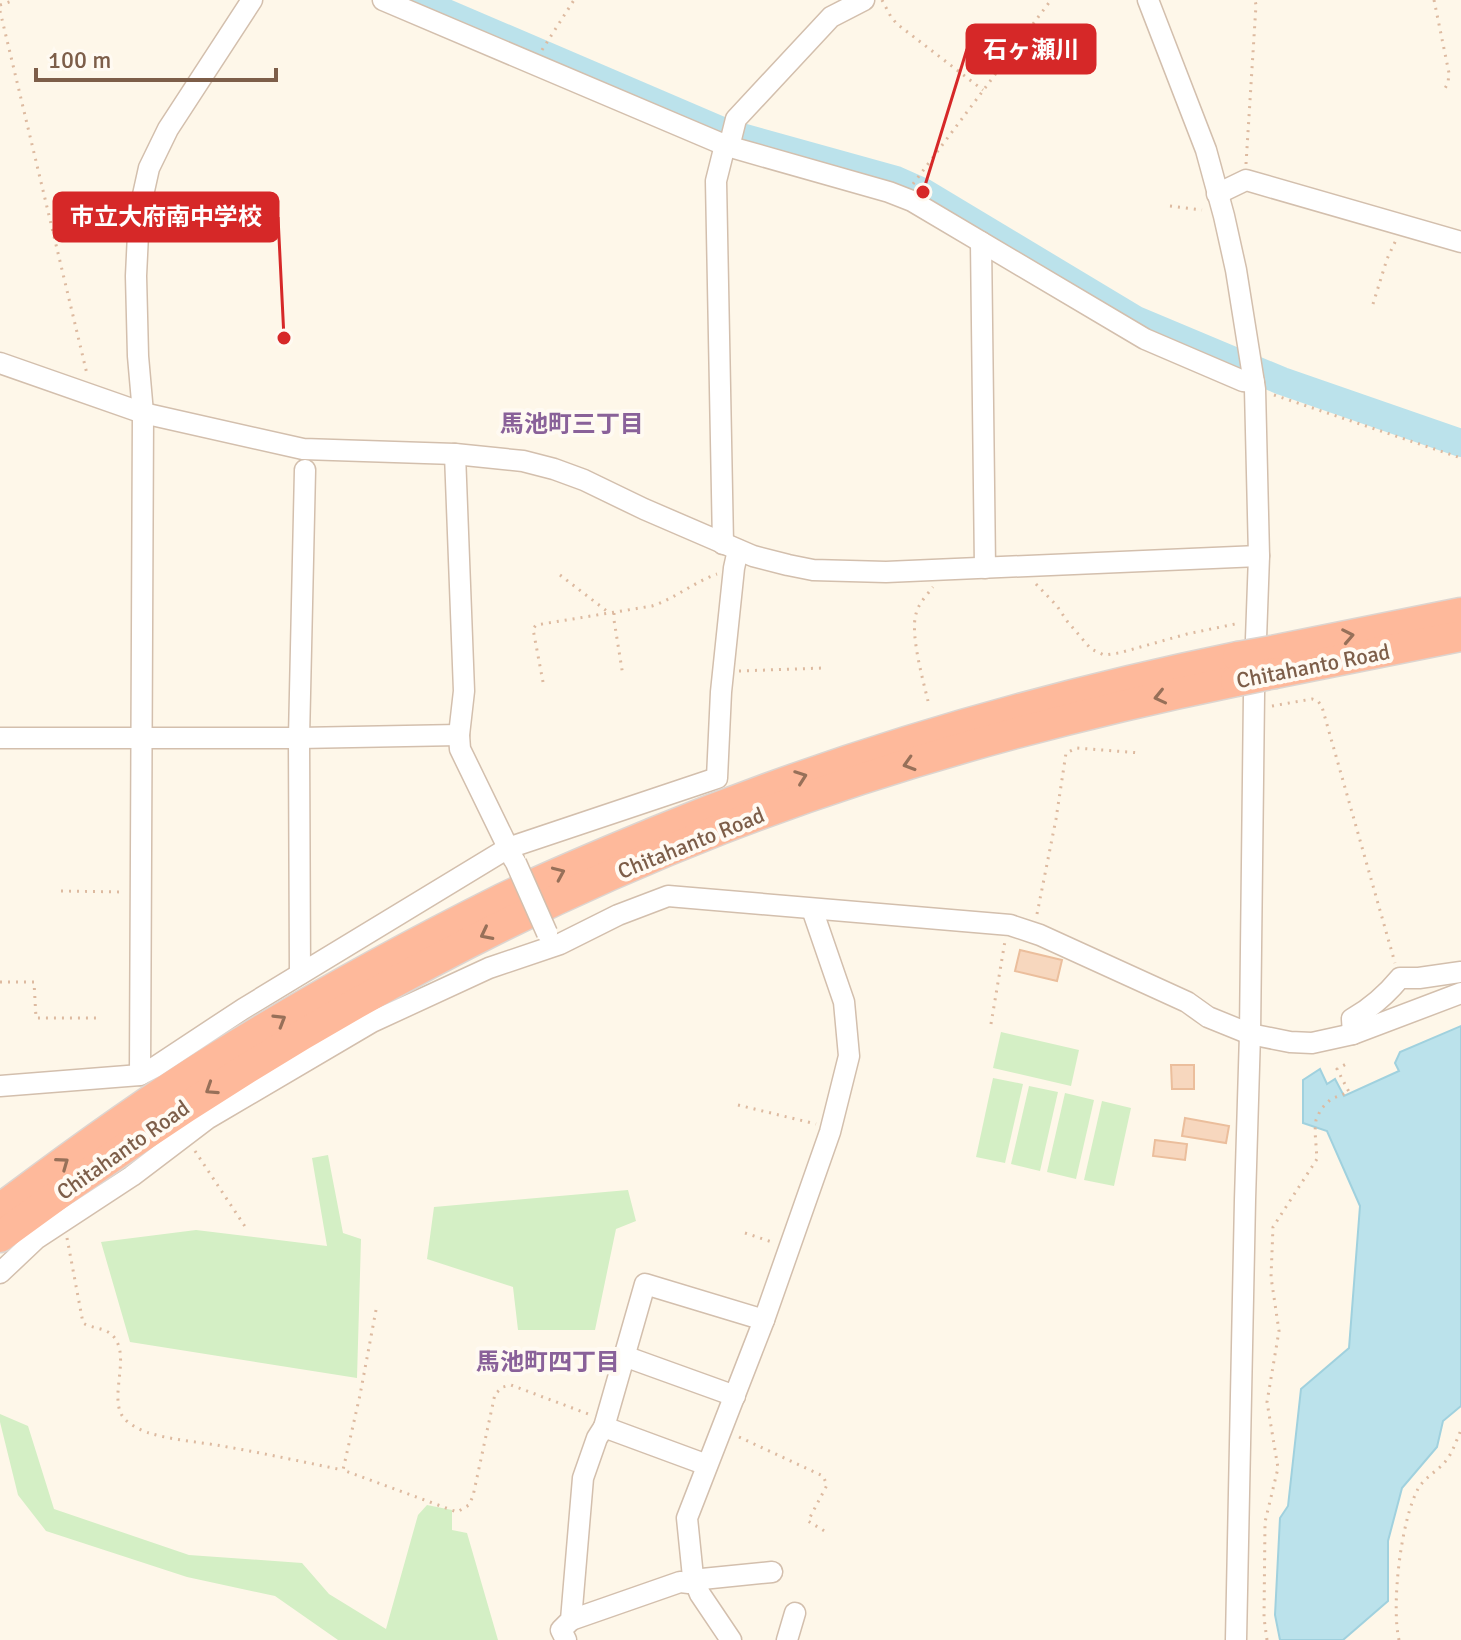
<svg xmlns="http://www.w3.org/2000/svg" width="1461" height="1640" viewBox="0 0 1461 1640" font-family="Signika,'Noto Sans JP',sans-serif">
	<rect width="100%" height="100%" fill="#fef7e9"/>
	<g fill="#d4efc5">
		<path d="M 1001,1032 L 1079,1050 L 1071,1086 L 993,1068 Z"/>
		<path d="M 993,1078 L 1023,1084 L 1005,1163 L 976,1157 Z"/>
		<path d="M 1029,1086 L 1058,1092 L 1040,1171 L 1011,1164 Z"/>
		<path d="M 1065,1093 L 1094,1100 L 1076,1179 L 1047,1172 Z"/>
		<path d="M 1102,1101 L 1131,1108 L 1114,1186 L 1084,1180 Z"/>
		<path d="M 328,1155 L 343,1233 L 361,1239 L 357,1378 L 130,1342 L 101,1242 L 196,1230 L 327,1246 L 312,1158 Z"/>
		<path d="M 628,1190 L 636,1221 L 616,1229 L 595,1330 L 518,1330 L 513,1287 L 427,1259 L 434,1207 Z"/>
		<path d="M 0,1414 L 28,1426 L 54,1509 L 189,1555 L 302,1563 L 329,1594 L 386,1629 L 418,1515 L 427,1505 L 452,1510 L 452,1530 L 467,1533 L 498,1640 L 338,1640 L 275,1596 L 187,1577 L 46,1531 L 18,1495 L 0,1422 Z"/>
	</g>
	<path fill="#bbe2eb" stroke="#a0d1de" stroke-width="2" d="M 1461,1026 L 1461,1406 L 1443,1421 L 1437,1447 L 1402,1488 L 1388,1541 L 1388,1601 L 1343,1640 L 1280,1640 L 1275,1615 L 1280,1518 L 1288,1506 L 1301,1389 L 1349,1348 L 1360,1206 L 1327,1131 L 1303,1123 L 1303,1080 L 1320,1069 L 1327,1084 L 1335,1079 L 1344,1096 L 1399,1071 L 1395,1063 L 1400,1052 Z"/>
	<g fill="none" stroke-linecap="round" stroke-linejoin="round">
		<path stroke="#bbe2eb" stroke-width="28" d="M 416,0 L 727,133 L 896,180 L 923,192 L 1136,320 L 1282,381 L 1461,443"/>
	</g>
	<g fill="#f7d7be" stroke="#ebbe9c" stroke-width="2">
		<path d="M 1020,950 L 1062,960 L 1057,981 L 1015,971 Z"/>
		<path d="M 1171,1065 L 1194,1065 L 1194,1089 L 1172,1089 Z"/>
		<path d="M 1185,1118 L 1229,1126 L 1226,1143 L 1182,1136 Z"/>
		<path d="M 1155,1140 L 1187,1144 L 1185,1160 L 1153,1156 Z"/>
	</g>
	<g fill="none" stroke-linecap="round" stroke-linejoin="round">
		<defs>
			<g id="minor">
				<path d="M 383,0 L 727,146 L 889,192 L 912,201 L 1145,339 L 1243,381 L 1254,382"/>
				<path d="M 1148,0 L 1206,150 L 1224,216 L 1236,270 L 1255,389 L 1259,556 L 1254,694 L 1250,1034 L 1245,1200 L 1236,1640"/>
				<path d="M 1217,194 L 1246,180 L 1461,242"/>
				<path d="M 981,242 L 985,568"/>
				<path d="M 0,363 L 143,413 L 303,449 L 455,454 L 523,461 L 554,469 L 584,480 L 644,509 L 753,556 L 788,565 L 813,570 L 886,572 L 1259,556"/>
				<path d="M 455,454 L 464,691 L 459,735 L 460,749 L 514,860"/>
				<path d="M 723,544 L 716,181 L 723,153 L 731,139 L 736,119 L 831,17 L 864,0"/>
				<path d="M 0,738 L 299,738 L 459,735"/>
				<path d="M 300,974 L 299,738 L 305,470"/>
				<path d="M 1353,1034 L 1352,1019 C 1371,1008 1386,995 1400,978 L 1419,978 L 1461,972"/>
				<path d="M 140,1075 L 143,413 L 138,356 L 136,276 L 139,213 L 149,168 L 168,129 L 252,0"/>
				<path d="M 0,1086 L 140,1075 L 155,1067 L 243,1009 L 508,848 L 717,778 L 721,692 L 734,568 L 738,550"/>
				<path d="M 0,1273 L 36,1239 L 132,1176 L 207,1119 L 372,1022 L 489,968 L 560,944 L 618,915 L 668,896 L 1010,925 L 1040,935 L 1187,1002 L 1208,1017 L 1250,1034 L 1290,1042 L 1312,1043 L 1353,1034 L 1461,993"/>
				<path d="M 624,1356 L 735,1396"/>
				<path d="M 707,1465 L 604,1427 L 645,1284 L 764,1320"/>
				<path d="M 571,1620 L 680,1582 L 689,1583 L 702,1579 L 772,1572"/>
				<path d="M 566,1640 L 561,1630 L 571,1620 L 583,1478 L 597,1438 L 604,1427"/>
				<path d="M 731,1640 L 700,1594 L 693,1577 L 687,1518 L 764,1320 L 830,1132 L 849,1056 L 844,1002 L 812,909"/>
				<path d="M 787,1640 L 795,1613"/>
			</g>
			<g id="highway">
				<path d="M 1272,651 L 1461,613"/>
				<path d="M 1275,673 L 1461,636"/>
				<path d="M 0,1209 C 69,1157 140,1105 214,1059 C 307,1001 404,948 502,899 C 551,875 603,854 653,833 C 842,755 1039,698 1238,657"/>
				<path d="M 0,1237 C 223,1071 462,930 721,829 C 888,764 1061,717 1236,681"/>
			</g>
		</defs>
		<use href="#minor" stroke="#d3bfad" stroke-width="23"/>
		<use href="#highway" stroke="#ddd5d0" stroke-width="33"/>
		<g stroke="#ddbaa0" stroke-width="3" stroke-dasharray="2 6" stroke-linecap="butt">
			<path d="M 882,0 L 891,17 L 897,24 L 983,90"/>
			<path d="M 1434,0 L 1449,73 L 1448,83 L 1444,90"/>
			<path d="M 0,5 L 15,0"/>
			<path d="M 0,11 L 87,374"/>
			<path d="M 542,50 L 574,0"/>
			<path d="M 1246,164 L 1256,5 L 1255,0"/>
			<path d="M 913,184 L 1051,0"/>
			<path d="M 1170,206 L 1202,210"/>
			<path d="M 1373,304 L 1387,259 L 1396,240"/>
			<path d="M 1274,395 L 1461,458"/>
			<path d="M 560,575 L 608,612"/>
			<path d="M 1036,584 L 1057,606 L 1067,621 L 1091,649 L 1104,655 L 1119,653 L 1187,634 L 1240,623"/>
			<path d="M 614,613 L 614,620 L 623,676"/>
			<path d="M 739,671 L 823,668"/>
			<path d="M 543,682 L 533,629 L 536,625 L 652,606 C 676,598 694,582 717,574"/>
			<path d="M 928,701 C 923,680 910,634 916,614 C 918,604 927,595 933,587"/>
			<path d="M 1272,706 L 1312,699 L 1318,701 L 1322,707 L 1395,963"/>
			<path d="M 61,891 L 125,892"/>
			<path d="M 1037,914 L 1056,819 L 1066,753 L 1077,748 L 1141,753"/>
			<path d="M 0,982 L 34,982 L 36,1018 L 98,1018"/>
			<path d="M 991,1024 L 1005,941"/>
			<path d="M 738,1105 L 816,1124"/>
			<path d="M 195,1151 L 246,1228"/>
			<path d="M 745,1233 L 772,1242"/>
			<path d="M 67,1238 L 83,1323 C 91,1328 104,1328 111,1334 C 133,1353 108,1396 123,1417 C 128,1424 142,1431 149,1433 C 172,1440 199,1442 222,1446 C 263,1453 303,1462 343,1470"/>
			<path d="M 376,1310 L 360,1395 L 343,1470 L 457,1512 L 469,1505 L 473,1496 L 495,1394 L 503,1387 L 511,1385 L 591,1415"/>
			<path d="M 739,1437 L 823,1476 L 827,1485 L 808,1521 L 826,1532"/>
			<path d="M 1267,1640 L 1264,1618 L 1265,1522 L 1278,1468 L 1267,1402 L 1279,1331 L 1271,1277 L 1273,1227 L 1317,1159 L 1315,1131 L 1316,1120 L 1321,1109 L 1331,1099 L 1349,1092 L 1337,1069 L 1348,1063"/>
			<path d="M 1399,1640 C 1391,1605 1401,1520 1418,1489 C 1424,1478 1436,1472 1444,1463 C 1452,1455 1456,1441 1461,1430"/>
		</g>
		<use href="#minor" stroke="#fff" stroke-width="20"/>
		<use href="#highway" stroke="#feb99b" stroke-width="30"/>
		<defs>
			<path id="minor-bridge" d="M 516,863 L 547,933"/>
			<g id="highway-bridge">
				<path d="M 1238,657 L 1272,651"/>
				<path d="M 1236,681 L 1275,673"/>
			</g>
		</defs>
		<use href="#minor-bridge" stroke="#d3bfad" stroke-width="23" stroke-linecap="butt"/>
		<use href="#highway-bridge" stroke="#ddd5d0" stroke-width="33" stroke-linecap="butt"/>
		<use href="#minor-bridge" stroke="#fff" stroke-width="20"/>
		<use href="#highway-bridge" stroke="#feb99b" stroke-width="30"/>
	</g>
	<defs><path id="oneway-chevron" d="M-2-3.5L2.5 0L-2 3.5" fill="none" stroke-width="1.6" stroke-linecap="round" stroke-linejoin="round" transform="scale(2)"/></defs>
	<g stroke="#977059">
		<use href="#oneway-chevron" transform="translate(1348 636) rotate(-11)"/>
		<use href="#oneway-chevron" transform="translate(1160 697) rotate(167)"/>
		<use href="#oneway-chevron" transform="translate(909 764) rotate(163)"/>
		<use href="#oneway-chevron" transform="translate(801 777) rotate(-20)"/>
		<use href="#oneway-chevron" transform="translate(559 873) rotate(-24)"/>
		<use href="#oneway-chevron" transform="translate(486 934) rotate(153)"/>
		<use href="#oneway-chevron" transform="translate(280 1020) rotate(-31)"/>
		<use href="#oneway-chevron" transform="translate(211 1089) rotate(147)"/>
		<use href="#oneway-chevron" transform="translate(63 1163) rotate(-36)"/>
	</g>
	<g text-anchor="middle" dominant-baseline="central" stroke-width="8" stroke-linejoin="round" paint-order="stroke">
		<g font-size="22" fill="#7d5e49" stroke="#fffaf2">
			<text transform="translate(1313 666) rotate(-11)">Chitahanto Road</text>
			<text transform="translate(691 843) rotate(-22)">Chitahanto Road</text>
			<text transform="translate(123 1150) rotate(-35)">Chitahanto Road</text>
		</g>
		<g font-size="24" font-weight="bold" fill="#896199" stroke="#fffaf2">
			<text x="572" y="424">馬池町三丁目</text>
			<text x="548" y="1362">馬池町四丁目</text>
		</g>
	</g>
	<path fill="none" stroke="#d62828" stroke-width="3" d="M923 192L967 49M284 338L278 217"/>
	<g fill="#d62828" stroke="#fffaf2" stroke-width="3">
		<circle cx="923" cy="192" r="8"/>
		<circle cx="284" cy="338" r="8"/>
	</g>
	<g fill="#d62828" stroke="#d62828" stroke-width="3">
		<rect x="967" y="25" width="128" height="48" rx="8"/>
		<rect x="54" y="193" width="224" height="48" rx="8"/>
	</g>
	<g font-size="24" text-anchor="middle" font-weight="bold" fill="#fff">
		<text x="1031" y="58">石ヶ瀬川</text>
		<text x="166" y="225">市立大府南中学校</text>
	</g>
	<path d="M36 68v12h240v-12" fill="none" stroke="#7d5e49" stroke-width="4"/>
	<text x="48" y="68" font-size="24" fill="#7d5e49" stroke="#fffaf2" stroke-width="6" paint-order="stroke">100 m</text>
</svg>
